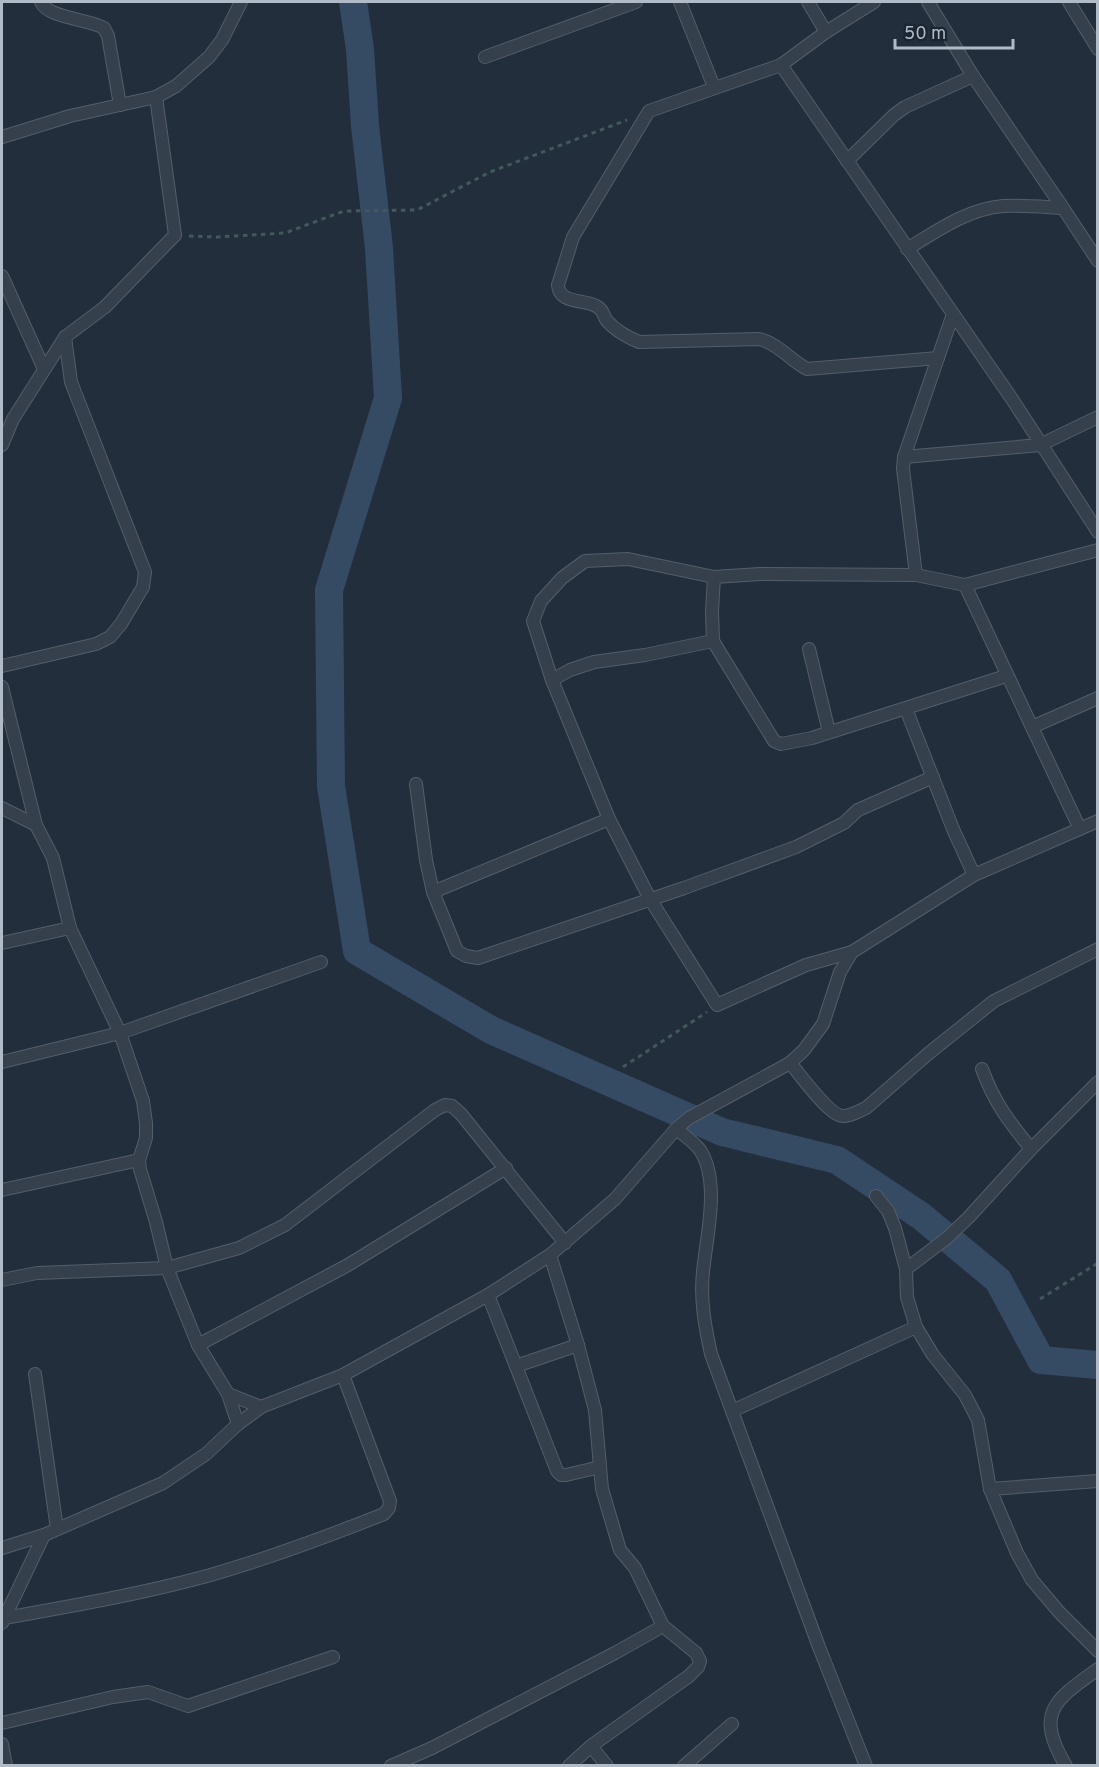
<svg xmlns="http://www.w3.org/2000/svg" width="1099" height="1767" viewBox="0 0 1099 1767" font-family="Overpass,sans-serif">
	<rect width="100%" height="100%" fill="#222e3c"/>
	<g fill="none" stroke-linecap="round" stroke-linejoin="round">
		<path stroke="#354b64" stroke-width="28" d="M 353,2 L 360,49 L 365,126 L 379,248 L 388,398 L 329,590 L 331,786 L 357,951 L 491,1030 L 722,1132 L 837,1160 L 921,1216 L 998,1280 L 1041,1360 L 1098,1365"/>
		<defs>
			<g id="street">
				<path d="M 41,2 C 48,18 88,19 104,28 L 108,36 L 120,105"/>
				<path d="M 680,2 L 714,87"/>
				<path d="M 808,2 L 826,32"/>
				<path d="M 874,2 L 826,32 L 781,65 L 649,111 L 573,237 L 558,285 C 559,304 583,299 596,306 C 603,309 603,315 607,321 C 616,331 627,337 639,342 L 759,339 C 779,344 790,360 807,369 L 938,358"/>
				<path d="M 928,2 L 973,76 L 1063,208"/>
				<path d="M 1069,2 L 1098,49"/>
				<path d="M 485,57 L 636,2"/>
				<path d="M 781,65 L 1012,399 L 1098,532"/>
				<path d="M 2,137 L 70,116 L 156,97 L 176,86 L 209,57 L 222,40 L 241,2"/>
				<path d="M 847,161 L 894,115 L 905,107 L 973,76"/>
				<path d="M 907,249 C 937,231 967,209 1003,206 C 1023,205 1044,207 1063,208 L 1098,261"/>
				<path d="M 2,276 L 44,369"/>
				<path d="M 2,445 L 13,419 L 65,337 L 105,307 L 175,235 L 156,97"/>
				<path d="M 904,457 L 1040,445 L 1098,417"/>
				<path d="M 916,575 L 903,469 L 904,457 L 953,314"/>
				<path d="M 714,577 L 712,611 L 713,641 L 774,741 L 781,744 L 812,738 L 1006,676"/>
				<path d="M 965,585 L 1080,829"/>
				<path d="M 809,649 L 829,732"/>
				<path d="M 2,666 L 96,644 L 110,637 L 121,624 L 143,587 L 145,572 L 71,382 L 65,337"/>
				<path d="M 552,680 L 570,670 L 594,662 L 645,655 L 713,641"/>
				<path d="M 2,687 L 36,825 L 53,858 L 70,928 L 120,1033 L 143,1101 L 146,1123 L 146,1138 L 139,1160 L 140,1169 L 156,1222 L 167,1268 L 198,1345 L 228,1394 L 238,1424"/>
				<path d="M 906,709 L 953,829 L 974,875"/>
				<path d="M 1032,727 L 1098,698"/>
				<path d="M 416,784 L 426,860 L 433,892 L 457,951 L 466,956 L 478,958 L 684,888 L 796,847 L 844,823 L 858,810 L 933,777"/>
				<path d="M 2,808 L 36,825"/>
				<path d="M 433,892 L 609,819"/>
				<path d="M 2,943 L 70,928"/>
				<path d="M 852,952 L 806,965 L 717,1005 L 650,899 L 609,819 L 552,680 L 533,621 L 541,601 L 562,578 L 585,561 L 628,559 L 714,577 L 760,574 L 916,575 L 965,585 L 1098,550"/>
				<path d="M 2,1062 L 120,1033 L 321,962"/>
				<path d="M 790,1063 C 800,1074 829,1116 843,1116 C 851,1116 859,1111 866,1108 L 929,1053 L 994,1001 L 1098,949"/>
				<path d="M 982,1069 C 995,1104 1008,1120 1031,1149"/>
				<path d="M 676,1129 C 684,1135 694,1142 700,1150 C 721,1182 706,1238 703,1272 C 700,1300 705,1327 711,1354 L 819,1647 L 866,1766"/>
				<path d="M 2,1190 L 139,1160"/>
				<path d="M 876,1196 L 888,1211 L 895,1228 L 906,1269 L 907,1297 L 916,1327 L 933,1355 L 965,1395 L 978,1420 L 990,1489 L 1017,1553 L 1032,1580 L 1059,1612 L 1098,1651"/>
				<path d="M 550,1255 L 578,1345 L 595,1410 L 602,1489 L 620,1550 L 635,1568 L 663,1626 L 696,1653 L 700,1661 L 698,1667 L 689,1676 L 591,1746 L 569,1766"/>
				<path d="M 906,1269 L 947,1238 L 969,1217 L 1031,1149 L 1098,1082"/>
				<path d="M 2,1280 L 37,1273 L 167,1268 L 239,1248 L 285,1225 L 435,1110 L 445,1105 L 452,1106 L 461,1114 L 565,1243"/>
				<path d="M 488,1295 L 557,1471 L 561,1475 L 566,1475 L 600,1467"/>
				<path d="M 198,1345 L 348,1265 L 506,1168"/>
				<path d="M 516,1366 L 578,1345"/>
				<path d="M 35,1374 L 57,1529"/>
				<path d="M 228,1394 L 261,1407"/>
				<path d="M 732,1411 L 916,1327"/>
				<path d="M 990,1489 L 1098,1481"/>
				<path d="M 2,1548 L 44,1535 L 163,1483 L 206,1454 L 238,1424 L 261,1407 L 343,1375 L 488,1295 L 550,1255 L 615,1199 L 676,1129 L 689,1118 L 790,1063 L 804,1050 L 823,1024 L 840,972 L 852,952 L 974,875 L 1098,821"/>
				<path d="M 5,1618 C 72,1606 141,1594 207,1576 C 267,1559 326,1537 384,1514 L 389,1508 L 390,1501 L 343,1375"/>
				<path d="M 2,1623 L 44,1535"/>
				<path d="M 2,1723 L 113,1697 L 148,1692 L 188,1706 L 333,1657"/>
				<path d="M 2,1744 L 6,1766"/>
				<path d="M 591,1746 L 607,1766"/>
				<path d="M 391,1766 L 432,1748 L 615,1653 L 663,1626"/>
				<path d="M 684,1766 L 732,1724"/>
				<path d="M 1066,1766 C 1034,1712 1055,1700 1098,1669"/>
			</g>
		</defs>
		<use href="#street" stroke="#545e6a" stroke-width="14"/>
		<g stroke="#42585a" stroke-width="3" stroke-dasharray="4.5 4.5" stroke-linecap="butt">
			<path d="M 189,236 L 217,237 L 285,233 L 344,211 L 417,210 L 490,172 L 627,120"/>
			<path d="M 623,1067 L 707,1012"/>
			<path d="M 1040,1299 L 1098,1263"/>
		</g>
		<use href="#street" stroke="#36404c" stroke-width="12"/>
	</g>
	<rect width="1099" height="1767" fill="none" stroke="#b1bbc8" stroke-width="6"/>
	<path d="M895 39v9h118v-9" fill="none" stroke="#b1bbc8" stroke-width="3"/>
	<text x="904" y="39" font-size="18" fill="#b1bbc8" stroke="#1b2531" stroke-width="4.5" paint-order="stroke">50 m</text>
</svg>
